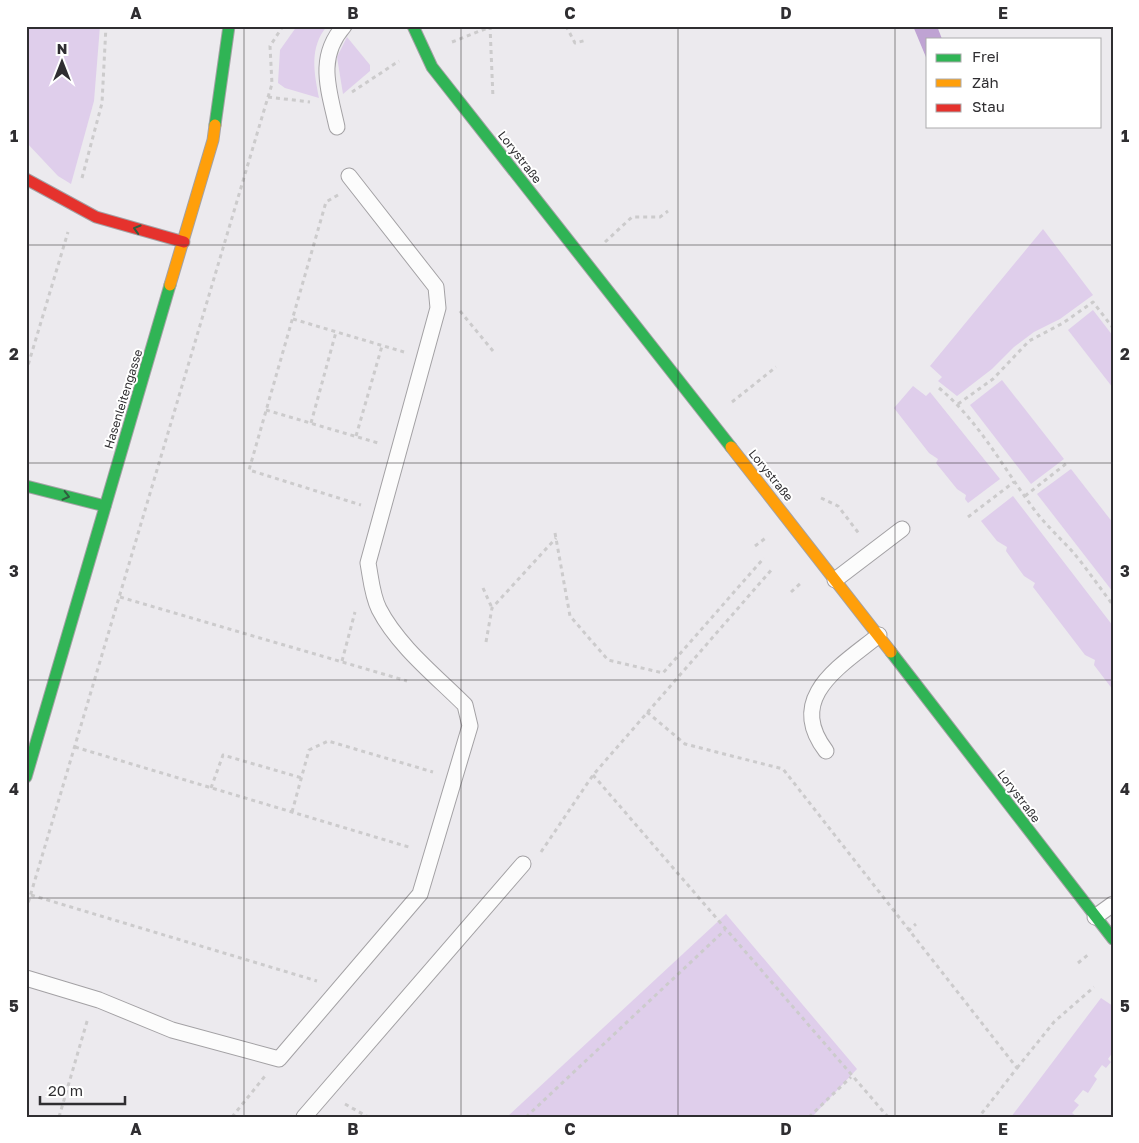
<svg xmlns="http://www.w3.org/2000/svg" width="1139" height="1143" viewBox="0 0 1139 1143" font-family="'Golos Text',sans-serif">
	<rect width="100%" height="100%" fill="#eceaee"/>
	<g fill="#dfceeb">
		<path d="M 26,26 L 100,26 L 94,101 L 71,184 L 58,176 L 26,142 Z"/>
		<path d="M 297,26 L 327,26 C 309,48 314,72 319,98 L 285,88 L 278,83 L 280,50 Z"/>
		<path d="M 347,37 L 370,65 L 370,71 L 343,94 L 337,57 Z"/>
		<path d="M 1043,229 L 1093,295 L 1060,319 L 1034,332 L 1014,347 L 992,369 L 957,396 L 938,381 L 942,377 L 930,366 Z"/>
		<path d="M 1093,310 L 1113,336 L 1113,388 L 1068,330 Z"/>
		<path d="M 1002,380 L 1064,459 L 1031,484 L 970,405 Z"/>
		<path d="M 913,386 L 926,396 L 930,392 L 1000,479 L 968,503 L 965,499 L 966,495 L 957,489 L 936,463 L 938,459 L 929,453 L 894,408 Z"/>
		<path d="M 1071,469 L 1113,523 L 1113,592 L 1037,494 Z"/>
		<path d="M 1013,496 L 1113,626 L 1113,690 L 1094,665 L 1095,660 L 1085,655 L 1033,587 L 1035,583 L 1024,576 L 1006,551 L 1007,547 L 997,541 L 981,521 Z"/>
		<path d="M 726,914 L 857,1069 L 812,1117 L 507,1117 Z"/>
		<path d="M 1101,998 L 1113,1006 L 1113,1052 L 1108,1059 L 1111,1062 L 1106,1068 L 1102,1065 L 1094,1076 L 1097,1079 L 1088,1093 L 1083,1090 L 1074,1101 L 1079,1105 L 1072,1113 L 1077,1117 L 1011,1117 Z"/>
	</g>
	<path fill="#bfa3d3" d="M 913,26 L 937,26 L 942,39 L 928,39 L 928,62 Z"/>
	<g fill="none" stroke-linecap="round" stroke-linejoin="round">
		<defs>
			<g id="lane">
				<path d="M 337,127 C 329,90 316,58 344,26"/>
				<path d="M 835,580 L 902,529"/>
				<path d="M 826,751 C 785,697 841,666 879,635"/>
				<path d="M 1095,917 L 1113,904"/>
				<path d="M 26,978 L 99,1000 L 172,1030 L 279,1059 L 420,894 L 470,726 L 465,705 C 436,676 398,646 379,609 C 372,595 371,579 368,563 L 438,308 L 436,287 L 349,176"/>
				<path d="M 304,1117 L 523,864"/>
			</g>
			<g id="fast">
				<path d="M 413,26 L 432,67 L 731,447"/>
				<path d="M 215,125 L 229,26"/>
				<path d="M 26,486 L 105,506"/>
				<path d="M 891,652 L 1113,939"/>
				<path d="M 26,777 L 170,285"/>
			</g>
			<g id="slow">
				<path d="M 170,285 L 213,140 L 215,125"/>
				<path d="M 731,447 L 891,652"/>
			</g>
			<path id="jam" d="M 26,179 L 96,217 L 184,242"/>
		</defs>
		<use href="#lane" stroke="#a3a1a4" stroke-width="17"/>
		<use href="#fast" stroke="#a3a1a4" stroke-width="13"/>
		<use href="#slow" stroke="#a3a1a4" stroke-width="13"/>
		<use href="#jam" stroke="#a3a1a4" stroke-width="13"/>
		<g stroke="#cccbcc" stroke-width="3" stroke-dasharray="4 4" stroke-linecap="butt">
			<path d="M 490,26 L 493,98"/>
			<path d="M 566,26 L 575,43 L 587,40"/>
			<path d="M 452,42 L 490,27"/>
			<path d="M 352,92 L 399,61"/>
			<path d="M 268,97 L 310,102"/>
			<path d="M 82,178 L 102,103 L 106,26"/>
			<path d="M 338,195 L 326,202 L 249,470 L 361,505"/>
			<path d="M 605,242 L 632,217 L 660,217 L 668,211"/>
			<path d="M 460,311 L 493,351"/>
			<path d="M 293,319 L 404,352"/>
			<path d="M 26,372 L 68,232"/>
			<path d="M 939,388 C 979,421 1002,466 1033,508 C 1044,523 1058,536 1071,550 C 1086,567 1099,587 1113,605"/>
			<path d="M 732,402 L 776,367"/>
			<path d="M 958,404 L 993,379 L 1029,341 L 1063,323 L 1093,302 L 1113,328"/>
			<path d="M 266,410 L 378,443"/>
			<path d="M 311,423 L 336,332"/>
			<path d="M 356,436 L 382,346"/>
			<path d="M 1025,496 L 1067,463"/>
			<path d="M 821,498 L 838,506 L 860,535"/>
			<path d="M 968,517 L 1014,482"/>
			<path d="M 555,533 L 570,616 L 608,660 L 663,673 L 764,558"/>
			<path d="M 755,546 L 767,537"/>
			<path d="M 483,588 L 492,608"/>
			<path d="M 791,592 L 802,582"/>
			<path d="M 120,597 L 407,681"/>
			<path d="M 486,642 L 492,608 L 556,538"/>
			<path d="M 342,661 L 355,612"/>
			<path d="M 647,712 L 685,744 L 783,769 L 1017,1068 L 979,1117"/>
			<path d="M 75,747 L 412,848"/>
			<path d="M 593,775 L 888,1117"/>
			<path d="M 211,788 L 223,755 L 302,778"/>
			<path d="M 292,812 L 309,750 L 328,741 L 433,772"/>
			<path d="M 541,852 L 593,775 L 773,568"/>
			<path d="M 31,895 L 317,981"/>
			<path d="M 26,910 L 265,107 L 272,84 L 270,46 L 283,26"/>
			<path d="M 908,931 L 916,924"/>
			<path d="M 1078,963 L 1089,954"/>
			<path d="M 1017,1068 L 1054,1022 L 1094,987"/>
			<path d="M 345,1104 L 368,1117"/>
			<path d="M 59,1117 L 88,1018"/>
			<path d="M 232,1117 L 265,1076"/>
			<path d="M 526,1117 L 725,930"/>
			<path d="M 809,1117 L 851,1077"/>
		</g>
		<use href="#lane" stroke="#fcfcfc" stroke-width="15"/>
		<use href="#fast" stroke="#30b455" stroke-width="11"/>
		<use href="#slow" stroke="#ff9f0a" stroke-width="11"/>
		<use href="#jam" stroke="#e5322d" stroke-width="11"/>
	</g>
	<defs><path id="oneway-chevron" d="M-2-3.5L2.5 0L-2 3.5" fill="none" stroke-width="1.6" stroke-linecap="round" stroke-linejoin="round" transform="scale(1.25)"/></defs>
	<g stroke="#2f5d3e">
		<use href="#oneway-chevron" transform="translate(137 229) rotate(-164)"/>
		<use href="#oneway-chevron" transform="translate(66 496) rotate(14)"/>
	</g>
	<path fill="none" stroke="#2f2e31" stroke-width="1" stroke-opacity="0.55" d="M 244,26 L 244,1117M 461,26 L 461,1117M 678,26 L 678,1117M 895,26 L 895,1117M 26,245 L 1113,245M 26,463 L 1113,463M 26,680 L 1113,680M 26,898 L 1113,898"/>
	<g text-anchor="middle" dominant-baseline="central" stroke-width="4" stroke-linejoin="round" paint-order="stroke">
		<g font-size="12" fill="#2f2e31" stroke="#fff">
			<text transform="translate(520 157) rotate(52)">Lorystraße</text>
			<text transform="translate(123 399) rotate(-73)">Hasenleitengasse</text>
			<text transform="translate(771 475) rotate(51)">Lorystraße</text>
			<text transform="translate(1019 796) rotate(53)">Lorystraße</text>
		</g>
	</g>
	<rect width="1139" height="1143" fill="none" stroke="#ffffff" stroke-width="55"/>
	<rect x="926" y="38" width="175" height="90" fill="#ffffff" stroke="#acabad"/>
	<rect x="936" y="54" width="25" height="8" fill="#30b455" stroke="#acabad"/>
	<text x="972" y="62" font-size="15" fill="#2f2e31">Frei</text>
	<rect x="936" y="79" width="25" height="8" fill="#ff9f0a" stroke="#acabad"/>
	<text x="972" y="88" font-size="15" fill="#2f2e31">Zäh</text>
	<rect x="936" y="104" width="25" height="8" fill="#e5322d" stroke="#acabad"/>
	<text x="972" y="112" font-size="15" fill="#2f2e31">Stau</text>
	<g transform="translate(62 62)" stroke="#ffffff" stroke-width="4" paint-order="stroke">
	<path d="M0-4L9 19L0 12L-9 19Z" fill="#2f2e31"/>
	<text y="-8" font-size="14" font-weight="bold" text-anchor="middle" fill="#2f2e31">N</text>
	</g>
	<path d="M40 1096v8h85v-8" fill="none" stroke="#2f2e31" stroke-width="2.5"/>
	<text x="48" y="1096" font-size="15" fill="#2f2e31" stroke="#ffffff" stroke-width="4" paint-order="stroke">20 m</text>
	<rect x="28" y="28" width="1084" height="1088" fill="none" stroke="#2f2e31" stroke-width="2"/>
	<g font-size="16" text-anchor="middle" font-weight="bold" fill="#2f2e31">
		<text x="136" y="19">A</text>
		<text x="353" y="19">B</text>
		<text x="570" y="19">C</text>
		<text x="786" y="19">D</text>
		<text x="1003" y="19">E</text>
		<text x="14" y="142">1</text>
		<text x="1125" y="142">1</text>
		<text x="14" y="360">2</text>
		<text x="1125" y="360">2</text>
		<text x="14" y="577">3</text>
		<text x="1125" y="577">3</text>
		<text x="14" y="795">4</text>
		<text x="1125" y="795">4</text>
		<text x="14" y="1012">5</text>
		<text x="1125" y="1012">5</text>
		<text x="136" y="1135">A</text>
		<text x="353" y="1135">B</text>
		<text x="570" y="1135">C</text>
		<text x="786" y="1135">D</text>
		<text x="1003" y="1135">E</text>
	</g>
</svg>
